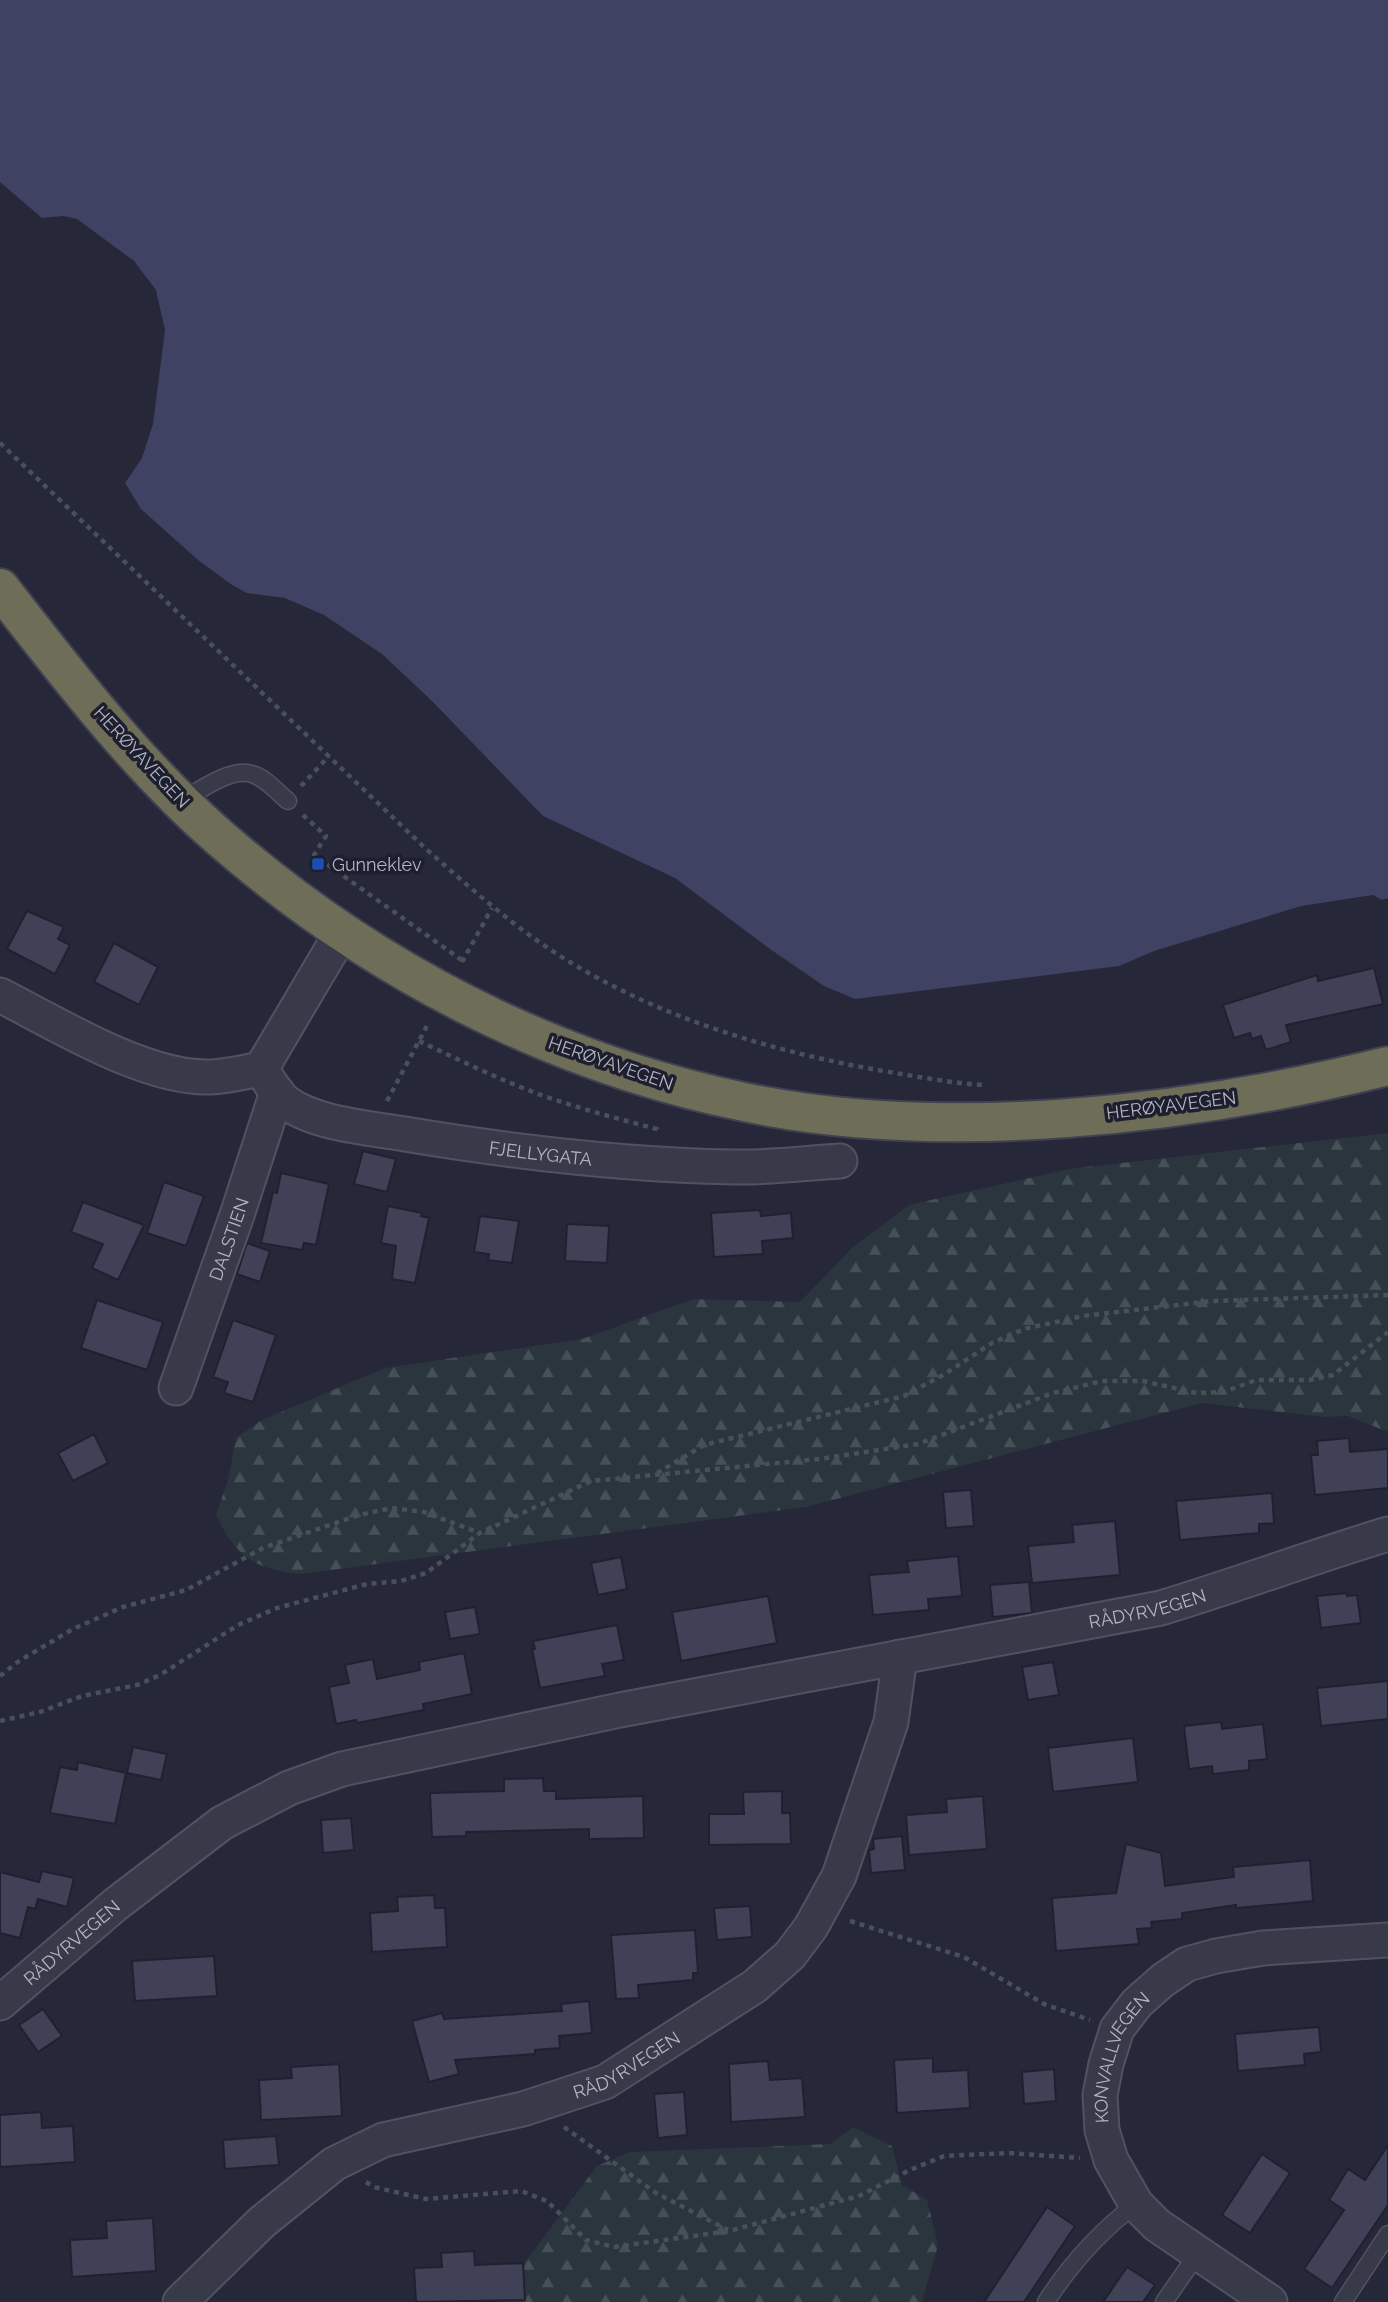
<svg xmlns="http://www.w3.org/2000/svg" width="1388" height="2302" viewBox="0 0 1388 2302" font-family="Raleway,sans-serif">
	<defs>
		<pattern id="forest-firs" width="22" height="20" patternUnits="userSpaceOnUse" patternTransform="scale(1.75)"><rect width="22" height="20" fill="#2a353d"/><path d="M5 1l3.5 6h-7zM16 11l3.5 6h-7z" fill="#465058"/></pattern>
	</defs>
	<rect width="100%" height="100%" fill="#262739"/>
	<g fill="url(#forest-firs)">
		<path d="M 1388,1133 L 1388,1432 L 1348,1416 L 1324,1417 L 1202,1403 L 806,1507 L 301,1574 C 254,1569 237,1558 216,1515 L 228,1480 L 236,1438 L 262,1420 L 385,1368 L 582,1339 L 693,1299 L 800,1302 L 853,1247 L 909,1205 L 1069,1169 Z"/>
		<path d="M 853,2127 L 892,2146 L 902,2185 L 927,2200 L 938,2245 L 922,2302 L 495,2302 L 597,2166 L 630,2152 L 830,2144 Z"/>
	</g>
	<path fill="#3f4262" d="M 0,0 L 1388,0 L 1388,898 L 1382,900 L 1373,895 L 1301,906 L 1154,951 L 1119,966 L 855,999 L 824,986 L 770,949 L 675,878 L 543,816 L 432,701 L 382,654 L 324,615 L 285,598 L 247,593 L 232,585 L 198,560 L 141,509 L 125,483 L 142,458 L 153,424 L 165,330 L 156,290 L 134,261 L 77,219 L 63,216 L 42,218 L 0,182 Z"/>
	<g fill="#404156" stroke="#202130" stroke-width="2">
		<path d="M 27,911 L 64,927 L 58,939 L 70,945 L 55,974 L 7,949 Z"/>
		<path d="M 114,943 L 158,967 L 139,1005 L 94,982 Z"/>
		<path d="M 1374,968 L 1383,1004 L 1286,1025 L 1291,1042 L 1266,1050 L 1261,1036 L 1252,1039 L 1250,1033 L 1234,1038 L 1223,1005 L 1317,975 L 1318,981 Z"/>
		<path d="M 363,1151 L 396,1159 L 387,1192 L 354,1184 Z"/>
		<path d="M 281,1173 L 329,1184 L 316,1245 L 304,1243 L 302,1250 L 261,1243 L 273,1192 L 277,1193 Z"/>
		<path d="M 164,1182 L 204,1196 L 186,1246 L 147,1233 Z"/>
		<path d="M 83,1202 L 144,1225 L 118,1280 L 92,1268 L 103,1244 L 71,1232 Z"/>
		<path d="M 388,1206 L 422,1213 L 421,1216 L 429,1218 L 415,1283 L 392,1279 L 396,1246 L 381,1243 Z"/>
		<path d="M 760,1210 L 761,1216 L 791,1213 L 793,1238 L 762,1241 L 763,1254 L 714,1257 L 711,1213 Z"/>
		<path d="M 480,1216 L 519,1221 L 512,1263 L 488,1260 L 489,1254 L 474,1252 Z"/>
		<path d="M 567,1224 L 609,1226 L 607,1263 L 565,1261 Z"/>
		<path d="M 247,1243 L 270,1251 L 260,1282 L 237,1274 Z"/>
		<path d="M 97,1300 L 163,1322 L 147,1370 L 81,1348 Z"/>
		<path d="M 233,1320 L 276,1335 L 253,1402 L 224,1393 L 228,1382 L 213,1377 Z"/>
		<path d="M 94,1434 L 108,1463 L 73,1481 L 58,1453 Z"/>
		<path d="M 1349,1438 L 1350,1452 L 1388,1449 L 1388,1488 L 1315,1495 L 1311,1455 L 1318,1455 L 1317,1441 Z"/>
		<path d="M 971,1490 L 974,1526 L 946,1528 L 943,1492 Z"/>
		<path d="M 1272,1493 L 1274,1523 L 1259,1524 L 1259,1533 L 1180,1540 L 1176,1501 Z"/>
		<path d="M 1115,1521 L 1120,1575 L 1032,1583 L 1028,1546 L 1074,1542 L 1072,1525 Z"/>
		<path d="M 958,1556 L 962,1596 L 928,1599 L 929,1610 L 873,1615 L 869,1575 L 909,1572 L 907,1561 Z"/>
		<path d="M 621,1557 L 627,1589 L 598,1595 L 591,1563 Z"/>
		<path d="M 1029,1582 L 1032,1613 L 993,1617 L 990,1585 Z"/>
		<path d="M 1347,1593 L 1347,1596 L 1357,1595 L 1361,1623 L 1321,1628 L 1317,1596 Z"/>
		<path d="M 768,1596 L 777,1643 L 681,1661 L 672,1612 Z"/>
		<path d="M 475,1607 L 480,1634 L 450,1639 L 445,1612 Z"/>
		<path d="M 617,1625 L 624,1660 L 602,1664 L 605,1676 L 540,1688 L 532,1649 L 535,1649 L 533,1641 Z"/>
		<path d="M 464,1653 L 472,1694 L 423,1704 L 424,1710 L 357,1723 L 356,1720 L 336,1724 L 329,1687 L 349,1683 L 345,1665 L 373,1659 L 377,1679 L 420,1670 L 419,1662 Z"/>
		<path d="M 1053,1662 L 1059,1695 L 1028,1700 L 1022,1667 Z"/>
		<path d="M 1388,1681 L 1388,1719 L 1321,1726 L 1317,1688 Z"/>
		<path d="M 1221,1722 L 1222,1729 L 1263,1724 L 1267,1759 L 1249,1761 L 1249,1770 L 1213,1774 L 1212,1766 L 1189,1769 L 1184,1726 Z"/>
		<path d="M 1133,1738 L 1138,1782 L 1053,1792 L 1048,1748 Z"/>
		<path d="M 133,1747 L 167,1754 L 161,1780 L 127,1773 Z"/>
		<path d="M 78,1762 L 126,1773 L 115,1824 L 50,1813 L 60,1767 L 77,1770 Z"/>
		<path d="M 543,1778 L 544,1791 L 556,1791 L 556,1799 L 643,1796 L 644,1838 L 589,1839 L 589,1829 L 466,1832 L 466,1836 L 432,1837 L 430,1793 L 504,1791 L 504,1779 Z"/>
		<path d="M 782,1791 L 782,1813 L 790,1813 L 791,1844 L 709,1845 L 709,1814 L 744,1814 L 743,1792 Z"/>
		<path d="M 983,1796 L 987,1849 L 909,1855 L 906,1815 L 947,1812 L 946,1799 Z"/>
		<path d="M 351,1818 L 354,1850 L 323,1853 L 321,1820 Z"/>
		<path d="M 902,1836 L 905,1870 L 871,1873 L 869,1850 L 874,1849 L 873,1839 Z"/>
		<path d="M 1126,1844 L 1161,1853 L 1165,1886 L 1234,1877 L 1233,1867 L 1310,1860 L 1313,1901 L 1236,1908 L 1236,1905 L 1182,1913 L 1182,1919 L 1151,1922 L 1152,1928 L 1137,1929 L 1139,1944 L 1056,1951 L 1052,1898 L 1116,1893 Z"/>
		<path d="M 42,1871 L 74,1878 L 67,1907 L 38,1899 L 35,1909 L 28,1907 L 20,1938 L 0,1933 L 0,1872 L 39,1882 Z"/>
		<path d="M 434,1895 L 435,1908 L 445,1908 L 447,1947 L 372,1952 L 370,1913 L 398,1911 L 397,1897 Z"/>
		<path d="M 750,1906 L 752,1937 L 717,1940 L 714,1908 Z"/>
		<path d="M 695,1930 L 698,1973 L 693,1973 L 693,1980 L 638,1985 L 639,1998 L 616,1999 L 611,1935 Z"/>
		<path d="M 214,1956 L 217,1996 L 135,2001 L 132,1961 Z"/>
		<path d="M 589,2001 L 592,2033 L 559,2036 L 560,2048 L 535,2050 L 535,2054 L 455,2060 L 459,2074 L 429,2082 L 412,2021 L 442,2013 L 444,2019 L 562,2011 L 561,2004 Z"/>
		<path d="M 43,2009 L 62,2036 L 38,2052 L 19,2025 Z"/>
		<path d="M 1319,2027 L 1321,2052 L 1304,2054 L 1305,2065 L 1238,2071 L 1235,2034 Z"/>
		<path d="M 933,2058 L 933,2072 L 968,2070 L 970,2108 L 897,2113 L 894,2060 Z"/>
		<path d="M 768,2061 L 770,2080 L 802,2078 L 805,2117 L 731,2122 L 729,2064 Z"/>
		<path d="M 339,2064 L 342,2116 L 261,2120 L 259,2080 L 292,2078 L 291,2067 Z"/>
		<path d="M 1054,2069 L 1056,2101 L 1024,2104 L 1022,2072 Z"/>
		<path d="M 684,2092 L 687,2135 L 658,2138 L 654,2094 Z"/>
		<path d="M 41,2112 L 42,2128 L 73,2126 L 75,2162 L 0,2167 L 0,2115 Z"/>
		<path d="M 276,2136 L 279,2165 L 225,2169 L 223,2140 Z"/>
		<path d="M 1388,2145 L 1388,2205 L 1332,2288 L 1304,2269 L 1344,2210 L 1329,2200 L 1348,2169 L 1365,2180 Z"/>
		<path d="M 1262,2154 L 1290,2173 L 1250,2233 L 1222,2215 Z"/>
		<path d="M 1047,2207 L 1075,2226 L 1024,2302 L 984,2302 Z"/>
		<path d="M 153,2218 L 156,2271 L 72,2277 L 70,2240 L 107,2238 L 106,2221 Z"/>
		<path d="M 474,2251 L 475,2265 L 523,2263 L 525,2300 L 416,2302 L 414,2268 L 442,2267 L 441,2253 Z"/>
		<path d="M 1127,2267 L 1155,2285 L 1143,2302 L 1103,2302 Z"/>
	</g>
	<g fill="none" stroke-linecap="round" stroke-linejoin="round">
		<defs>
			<g id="lane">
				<path d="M 181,801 C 199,791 231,767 252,774 C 266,778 277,792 288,801"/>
				<path d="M 1046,2302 C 1071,2263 1099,2232 1136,2204"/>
				<path d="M 1164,2302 L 1198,2253"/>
				<path d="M 1343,2302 L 1388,2234"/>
			</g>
			<g id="street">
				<path d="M 0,995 C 57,1024 144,1078 208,1077 C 225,1077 244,1072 261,1069 L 342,932"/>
				<path id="s1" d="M 261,1069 C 269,1080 276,1095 287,1103 C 316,1124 370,1128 405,1134 C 513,1152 624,1165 734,1167 C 769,1168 805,1163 840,1161"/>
				<path id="s2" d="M 176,1388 L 237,1215 L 277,1092"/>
				<path id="s3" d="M 0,2003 L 116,1904 L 222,1823 L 289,1788 L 342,1769 L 620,1710 L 1161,1608 C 1237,1585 1312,1557 1388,1534"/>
				<path id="s4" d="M 180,2302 L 262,2222 L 334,2164 L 383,2140 L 523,2109 L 605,2082 L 755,1986 L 790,1955 L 811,1927 L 839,1876 L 891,1722 L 900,1657"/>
				<path id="s5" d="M 1270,2302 L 1157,2225 L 1136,2204 L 1111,2160 L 1102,2130 L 1100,2095 L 1106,2064 L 1117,2029 L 1137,2003 L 1163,1980 L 1187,1964 L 1216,1956 L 1263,1948 L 1388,1940"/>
			</g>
			<path id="highway" d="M 0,588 C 68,675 136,765 220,838 C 369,968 549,1062 744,1102 C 945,1144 1190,1115 1388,1066"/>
		</defs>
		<use href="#lane" stroke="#515261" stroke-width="19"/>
		<use href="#street" stroke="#515261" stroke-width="37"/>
		<use href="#highway" stroke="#414251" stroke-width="42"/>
		<g stroke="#475159" stroke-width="4.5" stroke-dasharray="5 5" stroke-linecap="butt">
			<path d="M 0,443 L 425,848 C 467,885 509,923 557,954 C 657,1018 772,1052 889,1072 C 920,1077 951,1083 983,1085"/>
			<path d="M 301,786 L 329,756"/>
			<path d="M 303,815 L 326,836 L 314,855 L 463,961"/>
			<path d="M 462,962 L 492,908"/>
			<path d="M 419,1041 C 457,1059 494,1077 533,1092 C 573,1107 615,1118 657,1129 L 658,1133"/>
			<path d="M 387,1101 L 429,1022"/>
			<path d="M 657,1473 L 704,1445 L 904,1396 L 945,1374 L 992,1343 L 1024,1329 L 1083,1316 L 1213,1301 L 1388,1295"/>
			<path d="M 0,1676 L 19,1661 L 73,1629 L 123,1607 L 186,1590 L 263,1548 L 359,1515 L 392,1508 L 424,1512 L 480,1533"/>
			<path d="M 0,1721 L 40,1712 L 82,1696 L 137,1685 L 160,1675 L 238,1625 L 277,1608 L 367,1584 L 401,1581 L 426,1573 L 480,1533 L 591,1481 L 820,1459 L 918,1444 L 1053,1393 L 1102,1381 L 1143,1381 L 1196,1393 L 1224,1392 L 1256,1380 L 1309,1380 L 1333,1375 L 1388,1332"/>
			<path d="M 850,1921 L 964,1957 L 1044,2004 L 1090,2020"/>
			<path d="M 564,2127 L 656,2193 L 728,2230"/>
			<path d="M 366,2182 L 374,2187 L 426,2199 L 521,2191 L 547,2201 L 586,2240 L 614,2247 L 729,2231 L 859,2196 L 910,2170 L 944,2156 L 1008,2153 L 1080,2158"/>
		</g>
		<use href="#lane" stroke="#393a49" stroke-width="16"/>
		<use href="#street" stroke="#393a49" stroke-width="33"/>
		<use href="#highway" stroke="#6e6d57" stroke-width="38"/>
	</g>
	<rect fill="#1a4fb4" stroke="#1e1f2e" stroke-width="2.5" x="311" y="857" width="14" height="14" rx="3.5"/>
	<g text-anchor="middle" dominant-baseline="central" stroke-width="7" stroke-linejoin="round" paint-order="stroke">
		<g font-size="18" fill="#b4b5c5" stroke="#1e1f2e">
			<text transform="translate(142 757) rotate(47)">HERØYAVEGEN</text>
			<text transform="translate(611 1063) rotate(19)">HERØYAVEGEN</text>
			<text transform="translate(1171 1105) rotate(-7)">HERØYAVEGEN</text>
			<text stroke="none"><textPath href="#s1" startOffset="303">FJELLYGATA</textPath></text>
			<text stroke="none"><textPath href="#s2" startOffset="158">DALSTIEN</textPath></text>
			<text stroke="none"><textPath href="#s3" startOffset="1239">RÅDYRVEGEN</textPath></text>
			<text stroke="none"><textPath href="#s3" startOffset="94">RÅDYRVEGEN</textPath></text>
			<text stroke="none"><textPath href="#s5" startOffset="326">KONVALLVEGEN</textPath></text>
			<text stroke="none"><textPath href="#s4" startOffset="518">RÅDYRVEGEN</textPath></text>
		</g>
		<g font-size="18" fill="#b4b5c5" stroke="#1e1f2e" text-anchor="start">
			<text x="332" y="864">Gunneklev</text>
		</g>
	</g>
</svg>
